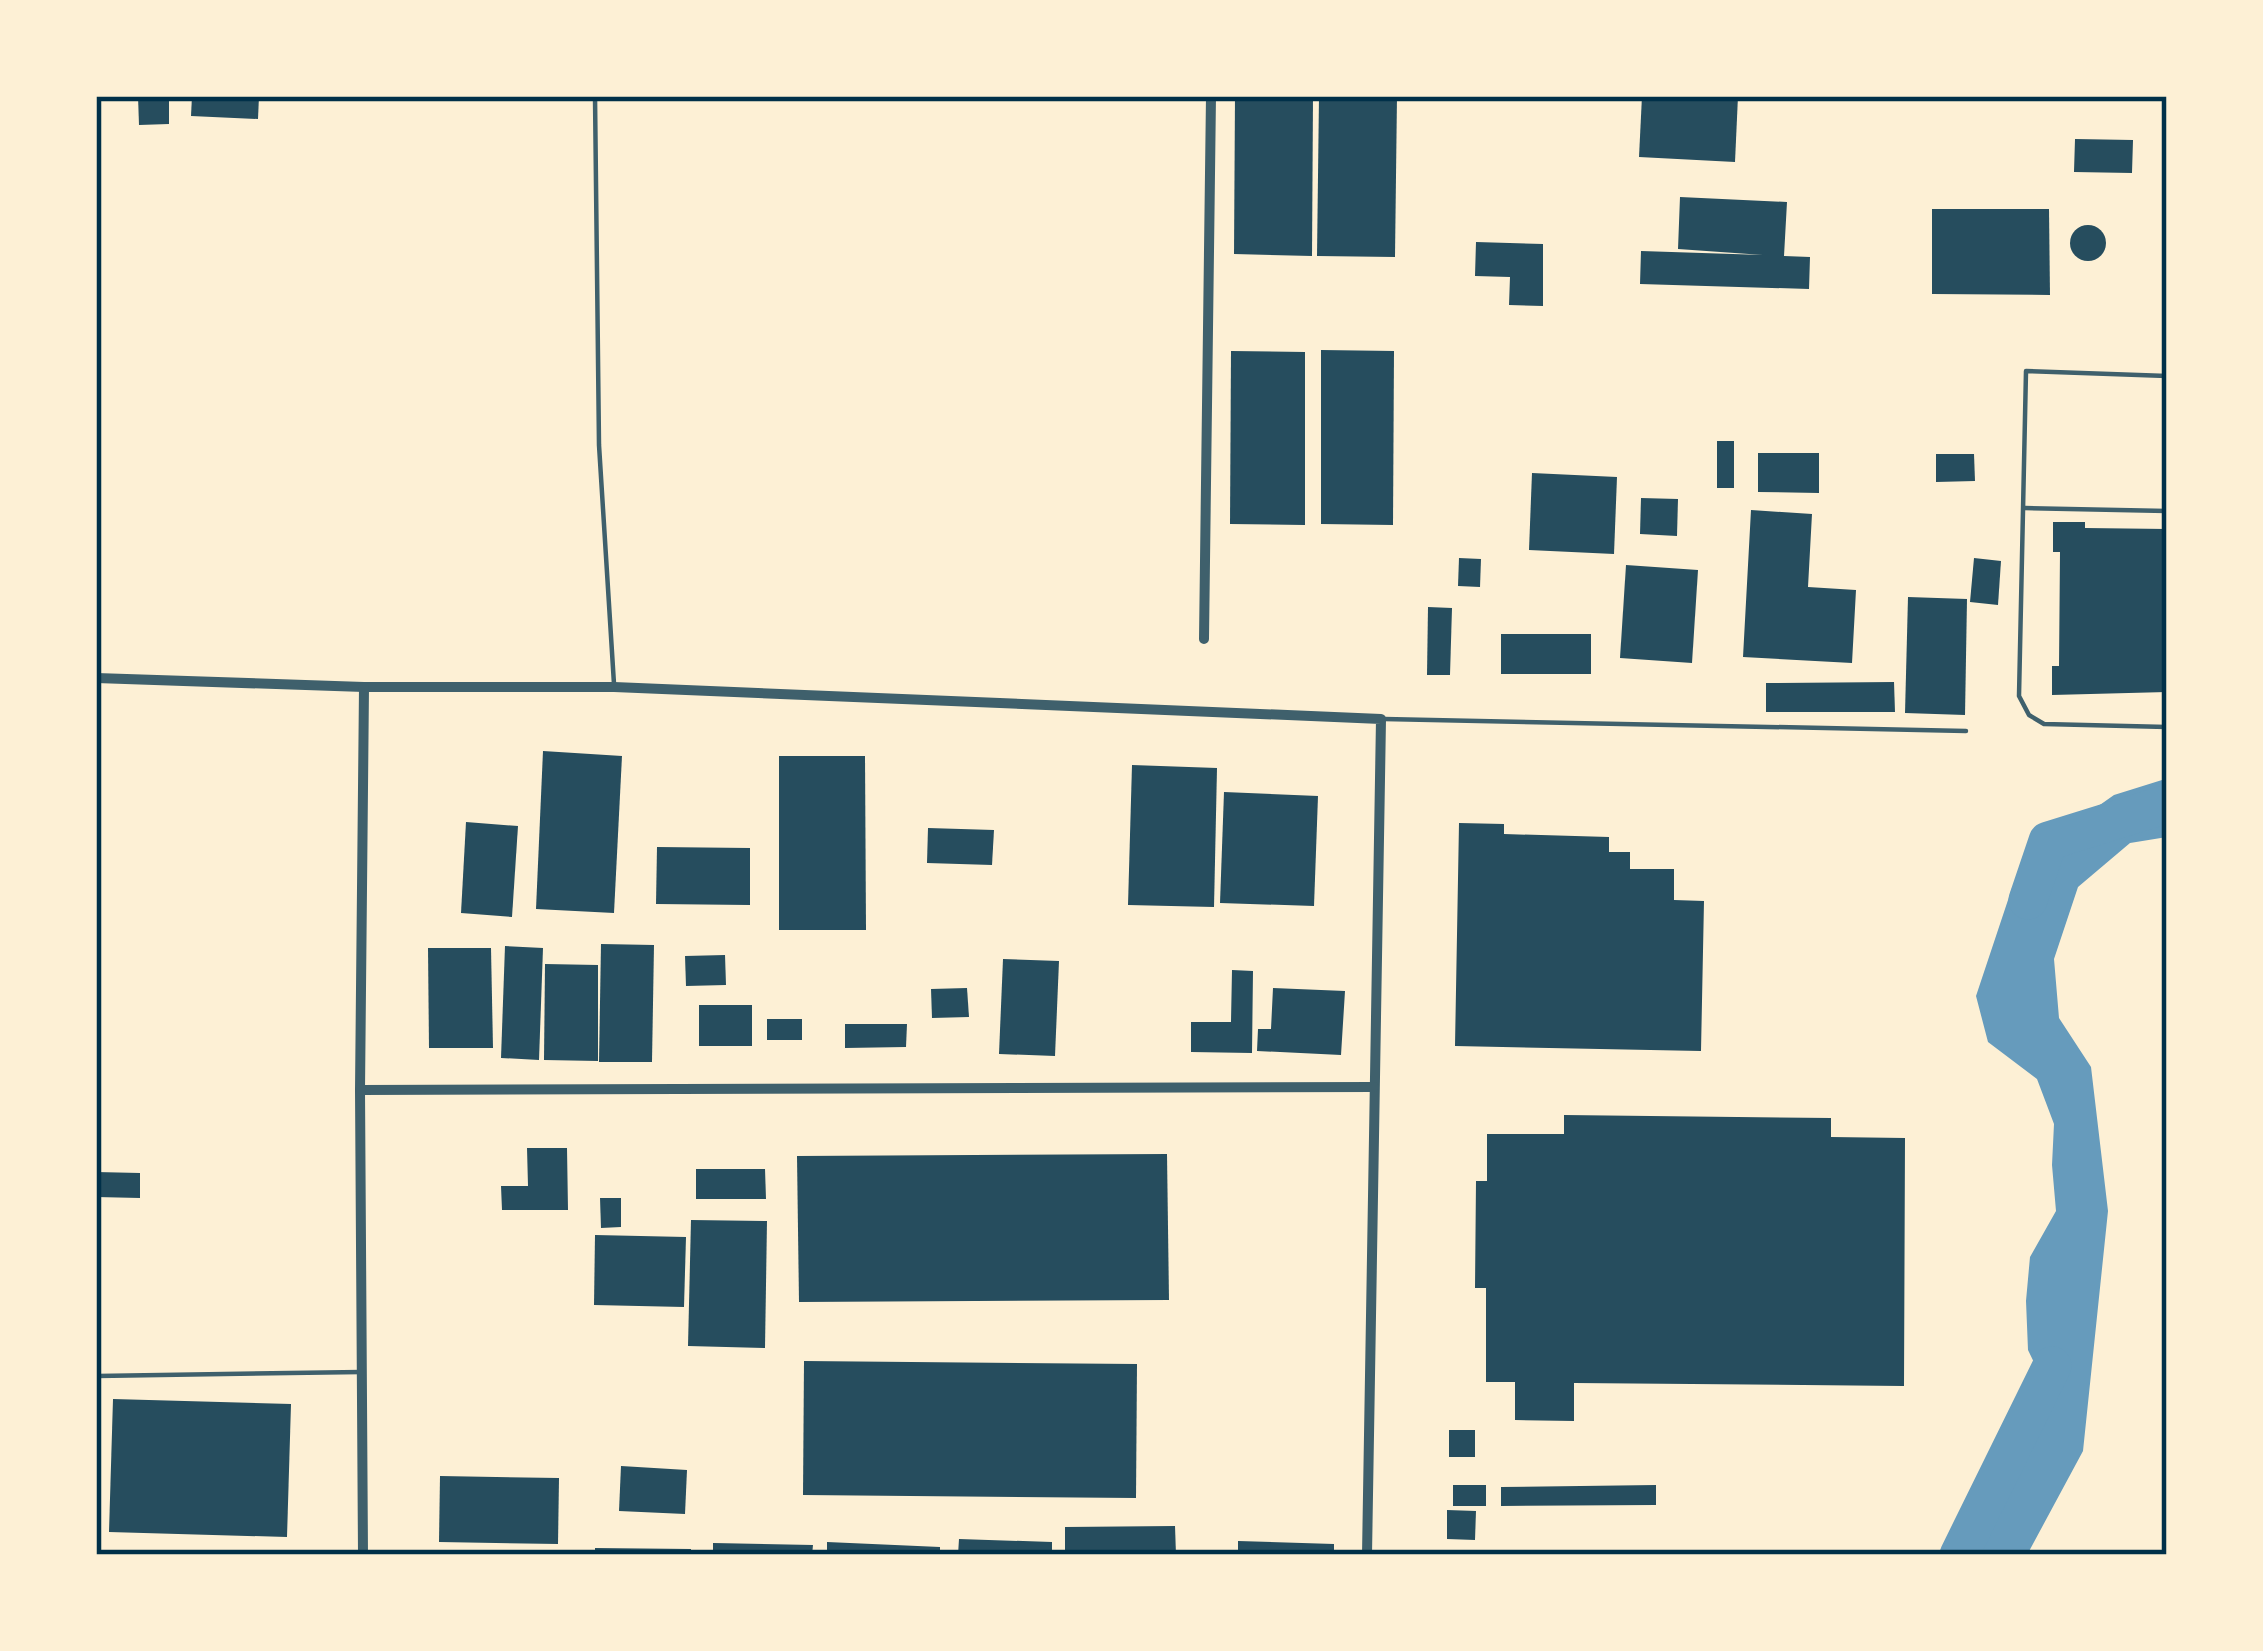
<svg xmlns="http://www.w3.org/2000/svg" width="2263" height="1651" viewBox="0 0 2263 1651" font-family="Manrope,sans-serif">
	<rect width="100%" height="100%" fill="#fdf0d5"/>
	<path fill="#669bbc" d="M 2162,780 L 2167,780 L 2167,837 L 2130,843 L 2078,887 L 2054,959 L 2059,1018 L 2091,1067 L 2108,1211 L 2083,1451 L 2027,1555 L 1966,1555 L 1967,1539 L 1992,1472 L 2023,1434 L 2040,1375 L 2028,1350 L 2026,1301 L 2030,1257 L 2056,1211 L 2052,1165 L 2054,1124 L 2037,1079 L 1988,1042 L 1976,996 L 2012,888 L 2070,826 L 2114,795 Z"/>
	<g fill="none" stroke-linecap="round" stroke-linejoin="round">
		<g stroke="#669bbc" stroke-width="39">
			<path d="M 2028,900 L 2048,841 L 2167,804"/>
			<path d="M 1959,1555 L 2052,1366"/>
		</g>
	</g>
	<g fill="#264d5e">
		<path d="M 138,96 L 169,96 L 169,124 L 139,125 Z"/>
		<path d="M 192,96 L 259,96 L 258,119 L 191,116 Z"/>
		<path d="M 1235,96 L 1313,96 L 1312,256 L 1234,254 Z"/>
		<path d="M 1319,96 L 1397,96 L 1395,257 L 1317,256 Z"/>
		<path d="M 1642,96 L 1738,96 L 1735,162 L 1639,157 Z"/>
		<path d="M 2075,139 L 2133,140 L 2132,173 L 2074,172 Z"/>
		<path d="M 1680,197 L 1787,202 L 1784,256 L 1810,257 L 1809,289 L 1640,284 L 1641,251 L 1763,255 L 1678,249 Z"/>
		<path d="M 1932,209 L 2049,209 L 2050,295 L 1932,294 Z"/>
		<circle cx="2088" cy="243" r="18"/>
		<path d="M 1476,242 L 1543,244 L 1543,306 L 1509,305 L 1510,277 L 1475,276 Z"/>
		<path d="M 1321,350 L 1394,351 L 1393,525 L 1321,524 Z"/>
		<path d="M 1231,351 L 1305,352 L 1305,525 L 1230,524 Z"/>
		<rect x="1717" y="441" width="17" height="47"/>
		<path d="M 1758,453 L 1819,453 L 1819,493 L 1758,492 Z"/>
		<path d="M 1936,454 L 1974,454 L 1975,481 L 1936,482 Z"/>
		<path d="M 1532,473 L 1617,477 L 1614,554 L 1529,550 Z"/>
		<path d="M 1641,498 L 1678,499 L 1677,536 L 1640,534 Z"/>
		<path d="M 1751,510 L 1812,514 L 1808,587 L 1856,590 L 1852,663 L 1743,657 Z"/>
		<path d="M 2053,522 L 2085,522 L 2085,528 L 2167,529 L 2167,692 L 2052,695 L 2052,666 L 2059,666 L 2060,552 L 2053,552 Z"/>
		<path d="M 1459,558 L 1481,559 L 1480,587 L 1458,586 Z"/>
		<path d="M 1974,558 L 2001,561 L 1998,605 L 1970,602 Z"/>
		<path d="M 1626,565 L 1698,570 L 1692,663 L 1620,658 Z"/>
		<path d="M 1908,597 L 1967,599 L 1965,715 L 1905,713 Z"/>
		<path d="M 1428,607 L 1452,608 L 1450,675 L 1427,675 Z"/>
		<rect x="1501" y="634" width="90" height="40"/>
		<path d="M 1894,682 L 1895,712 L 1766,712 L 1766,683 Z"/>
		<path d="M 543,751 L 622,756 L 614,913 L 536,909 Z"/>
		<path d="M 779,756 L 865,756 L 866,930 L 779,930 Z"/>
		<path d="M 1132,765 L 1217,768 L 1214,907 L 1128,905 Z"/>
		<path d="M 1224,792 L 1318,796 L 1314,906 L 1220,903 Z"/>
		<path d="M 466,822 L 518,826 L 512,917 L 461,913 Z"/>
		<path d="M 1459,823 L 1504,824 L 1504,834 L 1609,837 L 1609,852 L 1630,852 L 1630,869 L 1674,869 L 1674,900 L 1704,901 L 1701,1051 L 1455,1046 Z"/>
		<path d="M 928,828 L 994,830 L 992,865 L 927,863 Z"/>
		<path d="M 657,847 L 750,848 L 750,905 L 656,904 Z"/>
		<path d="M 601,944 L 654,945 L 652,1062 L 599,1062 Z"/>
		<path d="M 505,946 L 543,948 L 539,1060 L 501,1058 Z"/>
		<path d="M 428,948 L 491,948 L 493,1048 L 429,1048 Z"/>
		<path d="M 725,955 L 726,985 L 686,986 L 685,956 Z"/>
		<path d="M 1003,959 L 1059,961 L 1055,1056 L 999,1054 Z"/>
		<path d="M 545,964 L 598,965 L 598,1061 L 544,1060 Z"/>
		<path d="M 1232,970 L 1253,971 L 1252,1053 L 1191,1052 L 1191,1022 L 1231,1022 Z"/>
		<path d="M 967,988 L 969,1017 L 932,1018 L 931,989 Z"/>
		<path d="M 1273,988 L 1345,991 L 1341,1055 L 1257,1051 L 1258,1029 L 1271,1029 Z"/>
		<rect x="699" y="1005" width="53" height="41"/>
		<rect x="767" y="1019" width="35" height="21"/>
		<path d="M 845,1024 L 907,1024 L 906,1047 L 845,1048 Z"/>
		<path d="M 1564,1115 L 1831,1118 L 1831,1137 L 1905,1138 L 1904,1386 L 1574,1383 L 1574,1421 L 1515,1420 L 1515,1382 L 1486,1382 L 1486,1288 L 1475,1288 L 1476,1181 L 1487,1181 L 1487,1134 L 1564,1134 Z"/>
		<path d="M 527,1148 L 567,1148 L 568,1210 L 502,1210 L 501,1186 L 528,1186 Z"/>
		<path d="M 1167,1154 L 1169,1300 L 799,1302 L 797,1156 Z"/>
		<path d="M 696,1169 L 765,1169 L 766,1199 L 696,1199 Z"/>
		<path d="M 96,1172 L 140,1173 L 140,1198 L 96,1197 Z"/>
		<path d="M 600,1198 L 621,1198 L 621,1227 L 601,1228 Z"/>
		<path d="M 691,1220 L 767,1221 L 765,1348 L 688,1346 Z"/>
		<path d="M 595,1235 L 686,1237 L 684,1307 L 594,1305 Z"/>
		<path d="M 804,1361 L 1137,1364 L 1136,1498 L 803,1495 Z"/>
		<path d="M 113,1399 L 291,1404 L 287,1537 L 109,1532 Z"/>
		<rect x="1449" y="1430" width="26" height="27"/>
		<path d="M 621,1466 L 687,1470 L 685,1514 L 619,1511 Z"/>
		<path d="M 440,1476 L 559,1478 L 558,1544 L 439,1542 Z"/>
		<rect x="1453" y="1485" width="33" height="21"/>
		<path d="M 1656,1485 L 1656,1505 L 1501,1506 L 1501,1487 Z"/>
		<path d="M 1447,1510 L 1476,1511 L 1475,1540 L 1447,1539 Z"/>
		<path d="M 1175,1526 L 1176,1555 L 1065,1555 L 1065,1527 Z"/>
		<path d="M 959,1539 L 1052,1542 L 1052,1555 L 958,1555 Z"/>
		<path d="M 1238,1541 L 1334,1544 L 1334,1555 L 1238,1555 Z"/>
		<path d="M 827,1542 L 940,1547 L 940,1555 L 827,1555 Z"/>
		<path d="M 713,1543 L 813,1545 L 812,1555 L 713,1555 Z"/>
		<path d="M 595,1548 L 691,1549 L 691,1555 L 595,1555 Z"/>
	</g>
	<g fill="none" stroke-linecap="round" stroke-linejoin="round">
		<g stroke="#3f606c" stroke-width="4.5">
			<path d="M 595,96 L 599,445 L 614,684"/>
			<path d="M 2167,376 L 2026,371 L 2019,696 L 2029,715 L 2044,724 L 2167,727"/>
			<path d="M 2025,508 L 2167,511"/>
			<path d="M 1384,719 L 1966,731"/>
			<path d="M 97,1264 L 97,1526"/>
			<path d="M 97,1376 L 361,1372"/>
		</g>
		<g stroke="#3f606c" stroke-width="10">
			<path d="M 1204,639 L 1211,96"/>
			<path d="M 96,678 L 364,687 L 614,687 L 1381,719 L 1367,1555"/>
			<path d="M 360,1090 L 1374,1087"/>
			<path d="M 363,1555 L 360,1090 L 364,687"/>
		</g>
	</g>
	<rect width="2263" height="1651" fill="none" stroke="#fdf0d5" stroke-width="198"/>
	<rect x="99" y="99" width="2065" height="1453" fill="none" stroke="#003049" stroke-width="4.5"/>
</svg>
